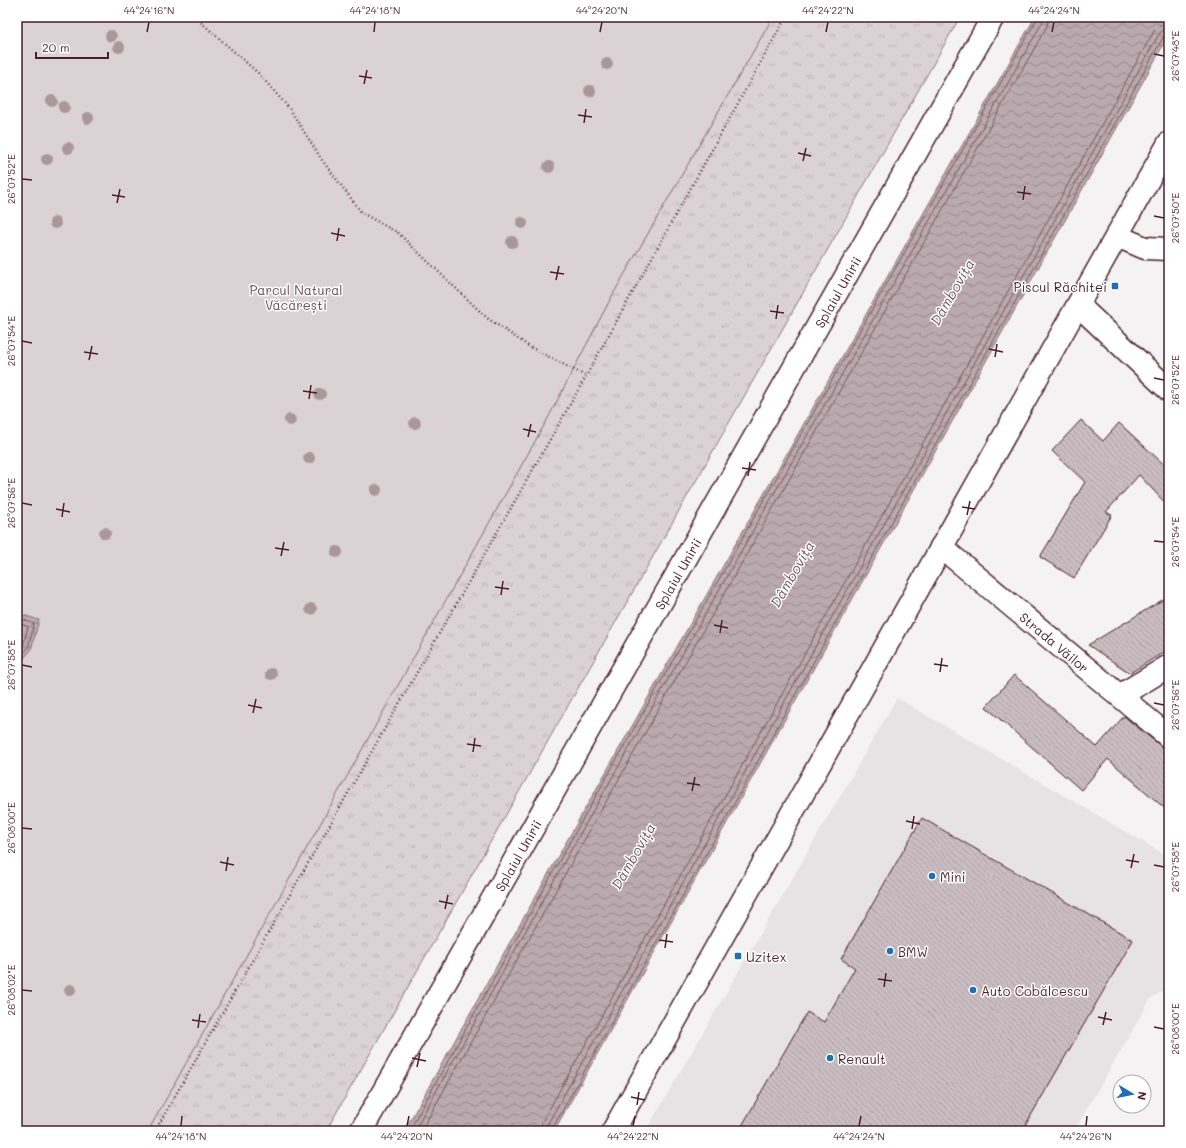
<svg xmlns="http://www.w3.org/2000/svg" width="1186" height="1148" viewBox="0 0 1186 1148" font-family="Mali,sans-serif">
	<defs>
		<pattern id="grass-tufts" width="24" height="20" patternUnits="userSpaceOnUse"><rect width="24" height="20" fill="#dbd2d5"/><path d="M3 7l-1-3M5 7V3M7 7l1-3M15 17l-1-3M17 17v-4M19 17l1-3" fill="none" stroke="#bdb4b7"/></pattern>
		<pattern id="water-waves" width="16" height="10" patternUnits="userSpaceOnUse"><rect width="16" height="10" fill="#baa9ae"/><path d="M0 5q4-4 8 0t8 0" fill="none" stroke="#99898e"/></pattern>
		<pattern id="building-back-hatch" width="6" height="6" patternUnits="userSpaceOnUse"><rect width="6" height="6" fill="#cabdc1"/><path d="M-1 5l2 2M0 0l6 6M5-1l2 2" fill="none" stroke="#afa2a6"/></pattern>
	</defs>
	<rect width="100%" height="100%" fill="#f4f2f2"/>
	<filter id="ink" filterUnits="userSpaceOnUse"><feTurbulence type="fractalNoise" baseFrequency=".025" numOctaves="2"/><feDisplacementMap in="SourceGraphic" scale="8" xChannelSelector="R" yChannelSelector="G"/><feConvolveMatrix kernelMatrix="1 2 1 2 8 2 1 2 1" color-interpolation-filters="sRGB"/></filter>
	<g filter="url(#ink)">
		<path fill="#e7e2e3" d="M 897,698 L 1169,857 L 1169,987 L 1151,998 L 1074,1131 L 646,1131 Z"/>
		<path fill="url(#grass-tufts)" stroke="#927880" d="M 773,17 L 960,17 L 326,1131 L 148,1131 L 548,418 L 613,294 Z"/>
		<path fill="#dbd2d5" stroke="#927880" d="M 17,17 L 773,17 L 613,294 L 548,418 L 148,1131 L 17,1131 Z"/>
		<g fill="url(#water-waves)" stroke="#8d727a">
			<path d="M 1035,17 L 1169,17 L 1169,35 L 554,1131 L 404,1131 L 569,837 Z"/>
			<path d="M 17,613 L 39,620 L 31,650 L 17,666 Z"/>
		</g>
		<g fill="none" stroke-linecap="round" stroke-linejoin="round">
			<g stroke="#77565f" stroke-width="1">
				<path d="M 17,617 L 34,624 L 28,648 L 17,660"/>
				<path d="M 17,622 L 28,627 L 23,646 L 17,653"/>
				<path d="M 409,1131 L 572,838 L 1038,17"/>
				<path d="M 414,1131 L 576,841 L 1042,23 L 1043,17"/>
				<path d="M 421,1131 L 582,844 L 1047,26 L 1049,17"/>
				<path d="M 540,1131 L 542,1122 L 1154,31 L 1160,25 L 1169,23"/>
				<path d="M 546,1131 L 547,1125 L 1159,34 L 1163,30 L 1169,29"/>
				<path d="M 551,1131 L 1164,36 L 1169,34"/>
			</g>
		</g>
		<g fill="url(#building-back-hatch)" stroke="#4a1f2b">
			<path d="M 1081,420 L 1103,441 L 1119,423 L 1169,469 L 1169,507 L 1139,475 L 1106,512 L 1112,515 L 1074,578 L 1040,557 L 1085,482 L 1052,451 Z"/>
			<path d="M 1169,596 L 1169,649 L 1130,673 L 1088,645 Z"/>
			<path d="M 1014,675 L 1097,747 L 1124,716 L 1169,753 L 1169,812 L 1108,759 L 1081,790 L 986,707 Z"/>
			<path d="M 922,818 L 1133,940 L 1022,1131 L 739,1131 L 807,1012 L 824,1022 L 855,968 L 841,959 Z"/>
		</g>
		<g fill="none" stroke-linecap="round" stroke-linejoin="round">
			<defs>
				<g id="street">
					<path d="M 1117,236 L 1145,248 L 1169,249"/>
					<path d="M 1078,305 L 1169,390"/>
					<path id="s1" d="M 941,547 L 1169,737"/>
					<path d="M 1121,695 L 1169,666"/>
				</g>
				<g id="secondary">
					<path id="s2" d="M 361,1131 L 993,17"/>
					<path d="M 613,1131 L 1169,143"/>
				</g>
			</defs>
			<use href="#street" stroke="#4a1f2b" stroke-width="25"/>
			<use href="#secondary" stroke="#4a1f2b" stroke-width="25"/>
			<g stroke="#4a1f2b" stroke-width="2.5" stroke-dasharray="1 3" stroke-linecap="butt">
				<path d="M 195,17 L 258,73 L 289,108 L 322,160 L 362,213 L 398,233 L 487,318 L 530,347 L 586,376"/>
				<path d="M 155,1131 L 576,394 L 786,17"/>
			</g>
			<use href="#street" stroke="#fff" stroke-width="22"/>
			<use href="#secondary" stroke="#fff" stroke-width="22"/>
		</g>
		<g fill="#aa979c">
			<circle cx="111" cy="36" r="6"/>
			<circle cx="119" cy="47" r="6"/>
			<circle cx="607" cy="64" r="6"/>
			<circle cx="590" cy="91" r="6"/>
			<circle cx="52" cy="101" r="6"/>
			<circle cx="64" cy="107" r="6"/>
			<circle cx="88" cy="118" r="6"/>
			<circle cx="68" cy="148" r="6"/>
			<circle cx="47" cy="159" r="6"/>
			<circle cx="549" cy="167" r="6"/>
			<circle cx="55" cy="223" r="6"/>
			<circle cx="522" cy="223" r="6"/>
			<circle cx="512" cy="242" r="6"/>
			<circle cx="320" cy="394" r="6"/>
			<circle cx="290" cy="420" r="6"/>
			<circle cx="415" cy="423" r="6"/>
			<circle cx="309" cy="458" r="6"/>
			<circle cx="376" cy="490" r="6"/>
			<circle cx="105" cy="533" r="6"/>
			<circle cx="337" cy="552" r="6"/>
			<circle cx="311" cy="609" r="6"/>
			<circle cx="271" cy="674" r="6"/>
			<circle cx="70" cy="990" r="6"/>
		</g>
	</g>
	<path fill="none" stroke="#4a1f2b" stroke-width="1.5" d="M 147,32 L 149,22M 374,32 L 375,22M 600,32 L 602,22M 826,32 L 828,22M 1052,32 L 1054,22M 1154,54 L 1164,56M 359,76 L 372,78M 364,84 L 367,70M 578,115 L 592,117M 584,123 L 586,109M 798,153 L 811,156M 803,161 L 806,148M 22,179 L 32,180M 1017,192 L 1031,194M 112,195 L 125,197M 1023,200 L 1025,186M 117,203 L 120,189M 1154,216 L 1164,218M 331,233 L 345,236M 337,241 L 339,228M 550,272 L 564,274M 556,280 L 559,266M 770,311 L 784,313M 776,319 L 778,305M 22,341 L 32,343M 989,349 L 1003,352M 84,352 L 98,354M 995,357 L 997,344M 89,360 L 92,346M 1154,378 L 1164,380M 303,391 L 317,393M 309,399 L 311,385M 523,429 L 536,432M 528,437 L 531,424M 742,468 L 756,470M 748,476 L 750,462M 22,503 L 32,505M 962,507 L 975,509M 56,509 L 70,512M 967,515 L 970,501M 62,517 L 64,503M 1154,541 L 1164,542M 275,548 L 289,550M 281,556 L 284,542M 495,587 L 509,589M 501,595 L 503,581M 714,625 L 728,628M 720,633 L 722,620M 934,664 L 948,666M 22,665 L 32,667M 940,672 L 942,658M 1154,703 L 1164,705M 248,705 L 262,708M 253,713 L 256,699M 467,744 L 481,746M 473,752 L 475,738M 687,783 L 700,785M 692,791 L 695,777M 906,821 L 920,824M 22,828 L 32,829M 912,829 L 914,816M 1126,860 L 1139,862M 220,862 L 234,865M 1154,865 L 1164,867M 1131,868 L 1134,854M 226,871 L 228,857M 439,901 L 453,904M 445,909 L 448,895M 659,940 L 673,942M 665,948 L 667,934M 878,979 L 892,981M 884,987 L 886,973M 22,990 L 32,991M 1098,1017 L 1112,1020M 192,1020 L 206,1022M 1103,1025 L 1106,1012M 1154,1027 L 1164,1029M 198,1028 L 200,1014M 412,1058 L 426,1061M 417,1067 L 420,1053M 631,1097 L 645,1100M 637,1105 L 639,1092M 181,1126 L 182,1116M 407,1126 L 409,1116M 633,1126 L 635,1116M 859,1126 L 861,1116M 1086,1126 L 1087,1116"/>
	<g fill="#1f6fb2" stroke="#fff" stroke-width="1.5">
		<rect x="1111" y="282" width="8" height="8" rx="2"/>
		<circle cx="932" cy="876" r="4"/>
		<circle cx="890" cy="951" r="4"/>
		<rect x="734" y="952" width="8" height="8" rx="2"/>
		<circle cx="973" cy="990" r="4"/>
		<circle cx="830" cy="1058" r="4"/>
	</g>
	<g text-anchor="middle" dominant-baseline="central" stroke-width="3" stroke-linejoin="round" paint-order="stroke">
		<g font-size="13" fill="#4a1f2b" stroke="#fff" text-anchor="start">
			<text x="1107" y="286" text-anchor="end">Piscul Răchitei</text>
			<text x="940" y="876">Mini</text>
			<text x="898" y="951">BMW</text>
			<text x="746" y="956">Uzitex</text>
			<text x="981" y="990">Auto Cobălcescu</text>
			<text x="838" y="1058">Renault</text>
		</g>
		<g font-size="13" fill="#6e4c56" stroke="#fff">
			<text x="296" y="289">Parcul Natural<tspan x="296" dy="15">Văcărești</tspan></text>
		</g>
		<g font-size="13" fill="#4a1f2b" stroke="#fff">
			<text stroke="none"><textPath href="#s2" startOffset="965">Splaiul Unirii</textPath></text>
			<text stroke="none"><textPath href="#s2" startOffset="641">Splaiul Unirii</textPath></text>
			<text stroke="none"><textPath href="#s1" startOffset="148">Strada Văilor</textPath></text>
			<text stroke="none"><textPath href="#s2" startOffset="317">Splaiul Unirii</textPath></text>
		</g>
		<g font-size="14" font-style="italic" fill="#714f59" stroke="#fff">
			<text transform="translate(952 292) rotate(-60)">Dâmbovița</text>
			<text transform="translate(792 574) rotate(-60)">Dâmbovița</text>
			<text transform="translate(633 856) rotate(-60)">Dâmbovița</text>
		</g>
	</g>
	<rect width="1186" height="1148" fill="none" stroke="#fff" stroke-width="44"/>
	<g transform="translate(1132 1094) rotate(100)"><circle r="19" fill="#ffffff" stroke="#b7a5aa"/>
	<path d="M0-3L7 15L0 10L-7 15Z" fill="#1f6fb2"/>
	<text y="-6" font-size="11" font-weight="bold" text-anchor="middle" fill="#4a1f2b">N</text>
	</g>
	<path d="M36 52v6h72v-6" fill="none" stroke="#4a1f2b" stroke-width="2"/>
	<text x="42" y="52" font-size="12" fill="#4a1f2b" stroke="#ffffff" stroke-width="3" paint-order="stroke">20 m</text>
	<rect x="22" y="22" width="1142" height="1104" fill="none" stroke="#4a1f2b" stroke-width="1.5"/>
	<g font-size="10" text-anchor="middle" fill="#4a1f2b">
		<text x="149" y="14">44°24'16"N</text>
		<text x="375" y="14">44°24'18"N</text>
		<text x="602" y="14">44°24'20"N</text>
		<text x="828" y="14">44°24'22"N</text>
		<text x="1054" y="14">44°24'24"N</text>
		<text transform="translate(1175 56) rotate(-90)" y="4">26°07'48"E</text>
		<text transform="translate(11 179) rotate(-90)" y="4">26°07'52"E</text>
		<text transform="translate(1175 218) rotate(-90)" y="4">26°07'50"E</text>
		<text transform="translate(11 341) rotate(-90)" y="4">26°07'54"E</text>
		<text transform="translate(1175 380) rotate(-90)" y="4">26°07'52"E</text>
		<text transform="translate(11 503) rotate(-90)" y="4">26°07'56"E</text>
		<text transform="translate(1175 542) rotate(-90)" y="4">26°07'54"E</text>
		<text transform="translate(11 665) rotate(-90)" y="4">26°07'58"E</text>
		<text transform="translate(1175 705) rotate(-90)" y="4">26°07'56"E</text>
		<text transform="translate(11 828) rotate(-90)" y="4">26°08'00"E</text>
		<text transform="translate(1175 867) rotate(-90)" y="4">26°07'58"E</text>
		<text transform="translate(11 990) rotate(-90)" y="4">26°08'02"E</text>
		<text transform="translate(1175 1029) rotate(-90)" y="4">26°08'00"E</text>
		<text x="181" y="1140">44°24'18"N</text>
		<text x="407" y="1140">44°24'20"N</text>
		<text x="633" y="1140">44°24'22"N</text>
		<text x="859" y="1140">44°24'24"N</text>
		<text x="1086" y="1140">44°24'26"N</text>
	</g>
</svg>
